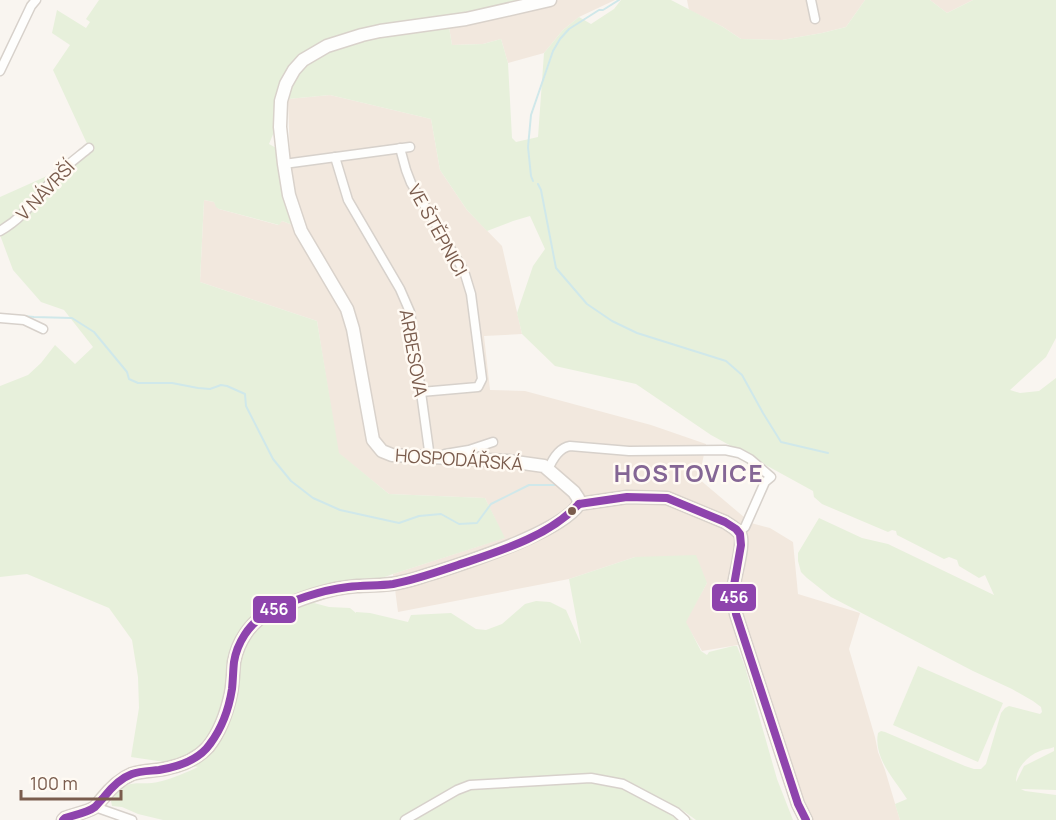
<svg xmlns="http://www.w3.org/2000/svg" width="1056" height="820" viewBox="0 0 1056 820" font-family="Manrope,sans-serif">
	<rect width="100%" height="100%" fill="#f9f5f0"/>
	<g fill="#f2e8de">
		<path d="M 559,0 L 615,0 L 579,17 L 563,30 L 544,53 L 508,63 L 501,39 L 483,44 L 452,45 L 449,27 Z"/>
		<path d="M 687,0 L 865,0 L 846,27 L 822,33 L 782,40 L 741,39 L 723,27 L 689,10 Z"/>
		<path d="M 930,0 L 973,0 L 947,13 Z"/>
		<path d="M 330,95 L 431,119 L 440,170 L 467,210 L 502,246 L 522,334 L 484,336 L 490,390 L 525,391 L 651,425 L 706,444 L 699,479 L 751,523 L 770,528 L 793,542 L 798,594 L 860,613 L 849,649 L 875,737 L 878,752 L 885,770 L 900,820 L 811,820 L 791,769 L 750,643 L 702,651 L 685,622 L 707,583 L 635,557 L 569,579 L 398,612 L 393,574 L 504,538 L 485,498 L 389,494 L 338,453 L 317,321 L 200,282 L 204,200 L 214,202 L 219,209 L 278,225 L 282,221 L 293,225 L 300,221 L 290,159 L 288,99 Z"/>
	</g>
	<g fill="#e7f0db" fill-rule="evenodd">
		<path d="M 99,0 L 528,0 L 449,27 L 452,45 L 483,44 L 501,39 L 508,63 L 512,138 L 516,142 L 538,137 L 544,53 L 563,30 L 579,17 L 591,24 L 614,9 L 621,0 L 671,0 L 723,27 L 741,39 L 782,40 L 822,33 L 846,27 L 865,0 L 930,0 L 947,13 L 973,0 L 1056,0 L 1056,338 L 1046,357 L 1010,390 L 1020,393 L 1039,391 L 1056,378 L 1056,790 L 1021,789 L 1025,791 L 1056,795 L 1056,820 L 900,820 L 895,804 L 907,799 C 895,780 873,758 878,733 L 881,731 L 885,732 L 965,766 L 974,769 L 981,769 L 986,764 L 1001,713 L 1005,708 L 1009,706 L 1040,714 L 1042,712 L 1041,707 L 1033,701 L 1012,689 L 973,671 L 831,597 L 807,578 L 801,572 L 798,561 L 798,553 L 819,518 L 862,538 L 888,544 L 994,595 L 985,575 L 979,578 L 959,566 L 957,560 L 949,557 L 944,559 L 897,535 L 896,531 L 892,530 L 888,532 L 822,504 L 814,497 L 813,491 L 711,435 L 636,384 L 555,366 L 522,334 L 517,313 L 533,266 L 545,249 L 530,216 L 513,221 L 487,231 L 467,210 L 440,170 L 431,119 L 330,95 L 288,99 L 269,144 L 278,149 L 293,225 L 282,221 L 279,225 L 219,209 L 216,207 L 214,202 L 204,200 L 200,282 L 317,321 L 339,453 L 389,494 L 485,498 L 505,538 L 393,574 L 314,603 L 329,607 L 350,608 L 356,613 L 356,612 L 370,613 L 408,622 L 411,615 L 451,613 L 476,629 L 486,630 L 502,624 L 525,604 L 536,601 L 550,602 L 566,610 L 581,644 L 569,579 L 635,557 L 696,555 L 707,583 L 686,622 L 701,651 L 707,655 L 709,652 L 733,646 L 737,646 L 745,667 L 777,779 L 793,820 L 696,820 L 678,807 L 693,820 L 163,820 L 138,814 L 122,807 L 112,806 L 111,801 C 130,774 137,788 162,781 C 174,778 187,772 198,767 L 131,757 L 139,708 L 138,677 L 132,640 L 109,608 L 27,574 L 0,577 L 0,386 L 28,375 L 41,363 L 55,345 L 75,364 L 93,347 L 64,310 L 41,302 L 13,270 L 0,235 L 0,197 L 47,176 L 89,148 L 53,70 L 70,45 L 52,33 L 57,10 L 86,28 L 90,22 L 86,19 ZM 1054,747 L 1054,751 L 1024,766 L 1016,782 C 1016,768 1027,756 1040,751 C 1044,749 1050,749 1054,747 Z"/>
		<path d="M 918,666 L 1003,703 L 978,762 L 893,725 Z"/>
	</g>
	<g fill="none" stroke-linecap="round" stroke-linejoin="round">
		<g stroke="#d0e8ea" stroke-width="2">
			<path d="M 533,181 L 531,176 L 528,147 L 531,115 L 553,51 L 560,39 L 569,29 L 599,10 L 603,10 L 619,0"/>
			<path d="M 538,184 L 541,190 L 556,268 L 587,304 L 612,321 L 637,333 L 726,361 L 742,375 L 763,413 L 781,442 L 828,453"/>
			<path d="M 0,314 L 34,317 L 72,318 L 94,332 L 127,372 L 129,379 L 138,383 L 172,383 L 198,388 L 210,389 L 221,385 L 227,386 L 245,394 L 246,406 L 273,459 L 291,481 L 313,498 L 340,510 L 399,523 L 419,516 L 441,514 L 459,524 L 477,523 L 491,504 L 529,485 L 555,485"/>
		</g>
		<defs>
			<g id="street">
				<path d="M 811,0 L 815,19"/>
				<path d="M 0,71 L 31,6 L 36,0"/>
				<path d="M 400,148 L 406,170 L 411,183 L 464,271 L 471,294 L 482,379 L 478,387 L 421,392"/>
				<path d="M 335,157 L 348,200 L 400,289 L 410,312 L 430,458"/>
				<path d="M 284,164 L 410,147"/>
				<path d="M 0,231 C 26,216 37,196 57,175 C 67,165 78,157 89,148"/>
				<path d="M 0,318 L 24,320 L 43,329"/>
				<path d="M 445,454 L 469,450 L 493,442"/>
				<path d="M 548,470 C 552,460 559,448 570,446 L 629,451 L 725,450 L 739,453 L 750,459 L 771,477 L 765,482 L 745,527 L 738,532"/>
				<path d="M 95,807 L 132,820"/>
				<path d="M 405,820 L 457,790 L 470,785 L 591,778 L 623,784 L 676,812 L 685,820"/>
			</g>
			<g id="secondary">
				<path d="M 550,0 L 466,19 L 380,31 L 362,35 L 327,46 L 303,60 L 294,70 L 286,84 L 281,101 L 280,127 L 284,164 L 289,195 L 301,231 L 347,309 L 353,329 L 373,440 L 382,451 L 392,455 L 508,461 L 544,466 L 574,492 L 578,498 L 579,504"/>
				<path d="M 579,504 L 627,497 L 667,498 L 725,522 C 731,526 737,529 740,534 C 745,544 734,577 733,591 C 733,599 735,607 736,614 L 798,804 L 806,820"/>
				<path d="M 63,820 L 65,818 C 72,815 91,811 95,807 C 98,805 99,802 101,800 C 109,790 120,779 132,774 C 144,770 157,771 168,768 C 182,765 198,758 208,747 C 220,732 227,712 231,693 C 233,683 233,672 234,662 C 238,641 251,621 270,612 C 297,600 327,588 357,586 C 372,585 387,586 402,582 C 414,580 425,575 437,572 C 470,561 561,532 579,504"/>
			</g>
		</defs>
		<use href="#street" stroke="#d7d1cb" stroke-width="11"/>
		<use href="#secondary" stroke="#d9d2cb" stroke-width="15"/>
		<use href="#street" stroke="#fefefd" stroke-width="8"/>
		<use href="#secondary" stroke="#fefefd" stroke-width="12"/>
		<defs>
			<g id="bus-1">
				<path d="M 579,504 L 627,497 L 667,498 L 725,522 L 736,529 L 740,534 L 741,545 L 733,591 L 736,614 L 798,804 L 806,820"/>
				<path d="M 63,820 L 65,818 C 74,815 87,813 95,807 C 98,804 101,800 104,797 C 111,788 121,778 132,774 C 140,771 150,771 159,770 C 177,767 199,760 210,744 C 222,728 229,708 232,689 C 233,680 233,671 234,662 C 237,643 249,624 266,614 C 288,601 322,590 348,587 C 363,585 378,586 393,584 C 415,580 437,572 458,565 C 500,551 548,537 579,504"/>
			</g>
		</defs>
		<use href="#bus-1" stroke="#fffaf3" stroke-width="12"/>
		<use href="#bus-1" stroke="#8e44ad" stroke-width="8"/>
	</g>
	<circle fill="#7a5c4d" stroke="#fffaf3" stroke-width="2" cx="572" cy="511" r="5"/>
	<g text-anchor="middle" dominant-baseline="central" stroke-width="5" stroke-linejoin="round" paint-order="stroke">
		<g font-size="18" fill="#7a5c4d" stroke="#fffaf3">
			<text transform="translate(45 190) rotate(-46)">V NÁVRŠÍ</text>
			<text transform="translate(438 230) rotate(61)">VE ŠTĚPNICI</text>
			<text transform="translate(414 353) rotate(80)">ARBESOVA</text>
			<text transform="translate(459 459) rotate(4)">HOSPODÁŘSKÁ</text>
		</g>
		<g font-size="24" font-weight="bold" letter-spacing="1.5" fill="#846695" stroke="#fffaf3">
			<text x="689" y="472">HOSTOVICE</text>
		</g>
	</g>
	<g stroke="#fffaf3" stroke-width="2">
		<rect x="711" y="583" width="46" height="29" rx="6" fill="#8e44ad"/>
		<rect x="252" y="595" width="45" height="29" rx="6" fill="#8e44ad"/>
	</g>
	<g font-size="16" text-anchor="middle" font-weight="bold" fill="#fff">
		<text x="734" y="603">456</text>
		<text x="274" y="615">456</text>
	</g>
	<path d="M21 790v9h100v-9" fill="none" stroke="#7a5c4d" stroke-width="3"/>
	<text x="30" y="790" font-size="18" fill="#7a5c4d" stroke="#fffaf3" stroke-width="4.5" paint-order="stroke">100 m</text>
</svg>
